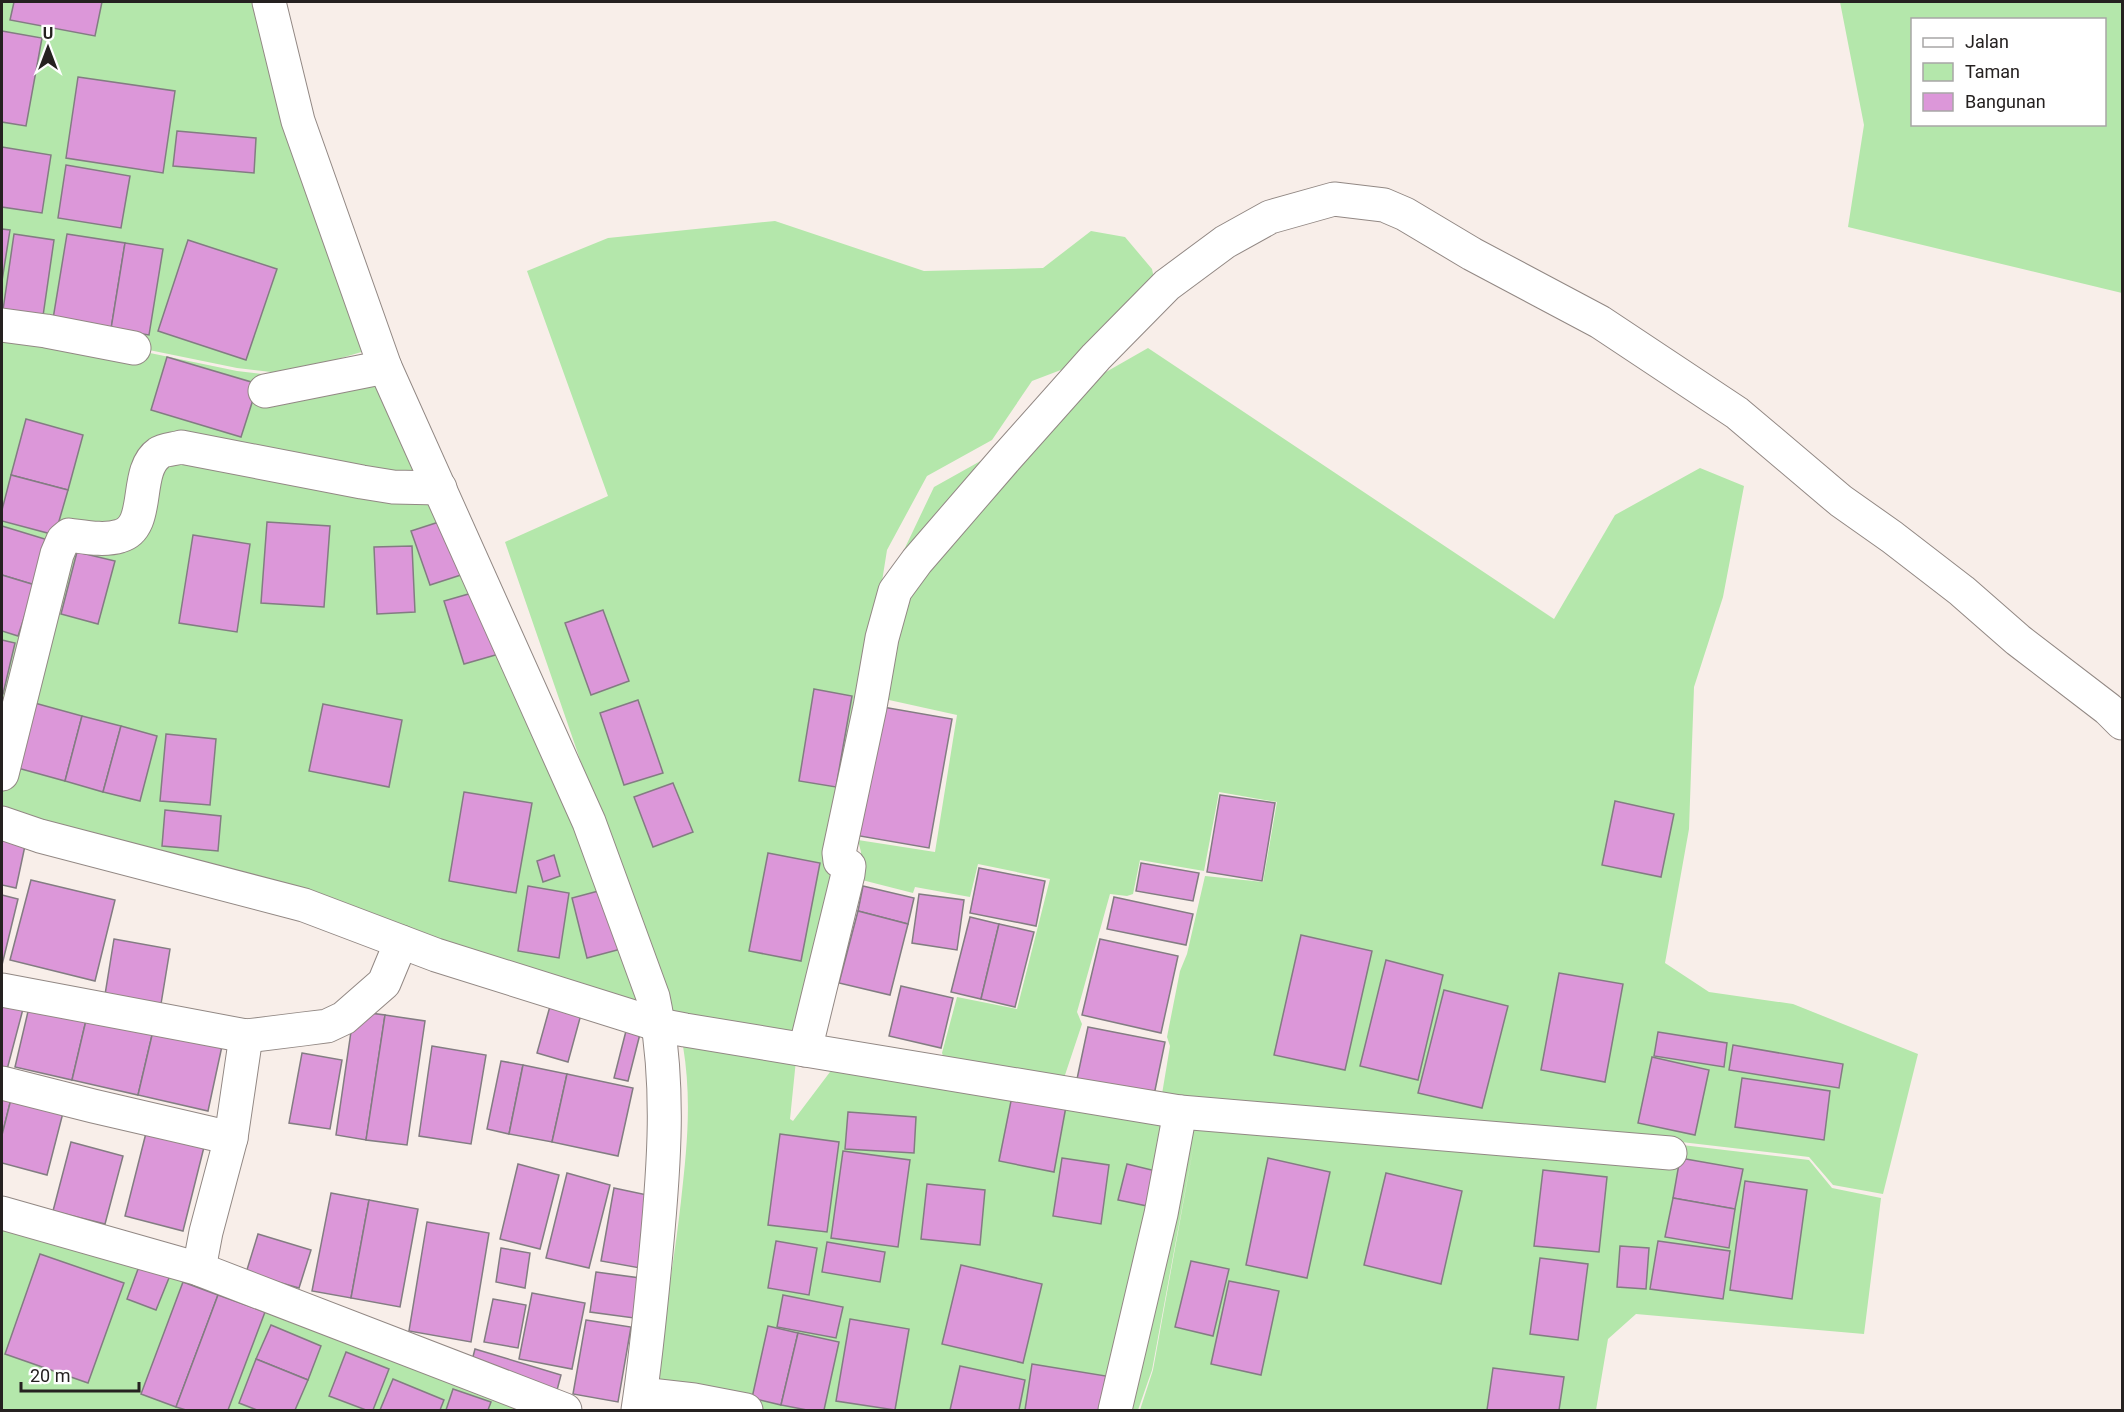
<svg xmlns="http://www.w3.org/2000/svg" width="2124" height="1412" viewBox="0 0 2124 1412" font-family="Roboto,sans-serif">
	<rect width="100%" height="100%" fill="#f8eee9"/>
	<g fill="#b4e7ab" fill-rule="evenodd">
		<path d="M 2,2 L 264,2 L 388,344 L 288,374 L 237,368 L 61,332 L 2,323 Z"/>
		<path d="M 1840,2 L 2122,2 L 2122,293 L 1848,227 L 1864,125 ZM 1912,20 L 2104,20 L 2104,124 L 1912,124 Z"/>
		<path d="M 775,221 L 924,271 L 1043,268 L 1091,231 L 1125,237 L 1152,269 L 1159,302 L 1108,352 L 1032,381 L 992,440 L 927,476 L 887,550 L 840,845 L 805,1037 L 674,1015 L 634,916 L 505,542 L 608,496 L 527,271 L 608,238 Z"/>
		<path d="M 2,325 L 87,340 L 237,371 L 287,377 L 389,346 L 666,1011 L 290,893 L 215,865 L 2,815 Z"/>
		<path d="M 1148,348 L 1554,619 L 1615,515 L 1700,468 L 1744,486 L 1723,597 L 1694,687 L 1689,829 L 1665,963 L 1709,992 L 1793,1004 L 1918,1054 L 1883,1194 L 1833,1185 L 1809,1157 L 1664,1140 L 1161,1100 L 1170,1046 L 1167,1037 L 1180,971 L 1187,954 L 1205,876 L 1263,882 L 1277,802 L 1219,792 L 1204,871 L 1140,860 L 1133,894 L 1127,896 L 1110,894 L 1077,1012 L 1082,1024 L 1064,1078 L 947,1067 L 942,1053 L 957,997 L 1017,1009 L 1050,879 L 978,864 L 970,897 L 915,887 L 913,893 L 862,880 L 861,852 L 858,840 L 935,852 L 957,715 L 880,698 L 903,552 L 934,487 L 1002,449 L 1043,393 L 1106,372 Z"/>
		<path d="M 683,1046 L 796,1060 L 790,1119 L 793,1121 L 833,1068 L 1665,1143 L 1809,1160 L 1832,1188 L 1881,1198 L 1864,1334 L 1636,1314 L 1608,1339 L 1596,1410 L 1140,1410 L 1153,1370 L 1195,1138 L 1152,1370 L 1138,1410 L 649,1410 C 660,1341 673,1272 681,1201 C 687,1148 692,1100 683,1046 Z"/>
		<path d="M 2,1212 L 559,1410 L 2,1410 Z"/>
	</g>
	<g fill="#dc97d9" stroke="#837c82" stroke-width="1.5">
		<path d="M 14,2 L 102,2 L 95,36 L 10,20 Z"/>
		<path d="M 2,31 L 42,38 L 26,126 L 2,122 Z"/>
		<path d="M 78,77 L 175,91 L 163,173 L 66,158 Z"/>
		<path d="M 177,131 L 256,138 L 254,173 L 173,166 Z"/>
		<path d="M 2,147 L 51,155 L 42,213 L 2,207 Z"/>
		<path d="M 66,165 L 130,176 L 121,228 L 58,218 Z"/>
		<path d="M 2,229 L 10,230 L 2,281 Z"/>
		<path d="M 14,234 L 54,240 L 43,316 L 3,310 Z"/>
		<path d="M 67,234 L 125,243 L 111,329 L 53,319 Z"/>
		<path d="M 188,240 L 277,269 L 246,360 L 158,331 Z"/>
		<path d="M 125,243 L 163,249 L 149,335 L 111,329 Z"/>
		<path d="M 167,357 L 258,384 L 241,437 L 151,410 Z"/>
		<path d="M 26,419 L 83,435 L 68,490 L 11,475 Z"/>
		<path d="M 11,475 L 68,490 L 55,535 L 2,521 L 2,510 Z"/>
		<path d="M 445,520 L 464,574 L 430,585 L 411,531 Z"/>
		<path d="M 267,522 L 330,526 L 324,607 L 261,603 Z"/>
		<path d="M 2,526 L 48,540 L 35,585 L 2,575 Z"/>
		<path d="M 193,535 L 250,544 L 237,632 L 179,623 Z"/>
		<path d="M 412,546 L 415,612 L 377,614 L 374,547 Z"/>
		<path d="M 77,552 L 115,561 L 98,624 L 61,614 Z"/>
		<path d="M 2,575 L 35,585 L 18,636 L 2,631 Z"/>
		<path d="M 479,591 L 499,654 L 464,664 L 444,601 Z"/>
		<path d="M 603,610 L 629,681 L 591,695 L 565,623 Z"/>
		<path d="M 2,640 L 15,643 L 3,694 L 2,694 Z"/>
		<path d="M 814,689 L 852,696 L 836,787 L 799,781 Z"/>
		<path d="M 638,700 L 663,773 L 624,785 L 600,713 Z"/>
		<path d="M 31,702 L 82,716 L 65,781 L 14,767 Z"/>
		<path d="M 323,704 L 402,720 L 389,787 L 309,771 Z"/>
		<path d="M 877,706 L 952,719 L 929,848 L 854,835 Z"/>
		<path d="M 82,716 L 121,726 L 103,792 L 65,781 Z"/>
		<path d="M 121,726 L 157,736 L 140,801 L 103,792 Z"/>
		<path d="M 166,734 L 216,739 L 210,805 L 160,801 Z"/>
		<path d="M 673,783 L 693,832 L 653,847 L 634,797 Z"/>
		<path d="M 464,792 L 532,803 L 516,893 L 449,881 Z"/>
		<path d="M 1220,795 L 1275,803 L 1262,881 L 1207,872 Z"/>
		<path d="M 1615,801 L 1674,814 L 1661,877 L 1602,865 Z"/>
		<path d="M 165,810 L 221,816 L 218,851 L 162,846 Z"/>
		<path d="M 2,836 L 26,841 L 16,888 L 2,885 Z"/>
		<path d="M 768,853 L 820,863 L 801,961 L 749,951 Z"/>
		<path d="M 554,855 L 560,876 L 543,882 L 537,861 Z"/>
		<path d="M 1141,863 L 1199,873 L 1193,901 L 1136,891 Z"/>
		<path d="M 979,868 L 1045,881 L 1036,926 L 970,913 Z"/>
		<path d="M 31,880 L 115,900 L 95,981 L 10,960 Z"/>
		<path d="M 528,886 L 569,893 L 559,958 L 518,951 Z"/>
		<path d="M 863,886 L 914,898 L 908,924 L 858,911 Z"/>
		<path d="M 606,889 L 621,949 L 587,958 L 572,898 Z"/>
		<path d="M 919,894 L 964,900 L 957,950 L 912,943 Z"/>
		<path d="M 2,895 L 18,899 L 2,965 Z"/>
		<path d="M 1114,897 L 1193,914 L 1186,945 L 1107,929 Z"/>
		<path d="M 858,911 L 908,924 L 890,995 L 839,983 Z"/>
		<path d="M 970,917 L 999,924 L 981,999 L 951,992 Z"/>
		<path d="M 999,924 L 1034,932 L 1015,1007 L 981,999 Z"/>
		<path d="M 1301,935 L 1372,951 L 1345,1070 L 1274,1055 Z"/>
		<path d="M 114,939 L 170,949 L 160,1010 L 104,1001 Z"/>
		<path d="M 1100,939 L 1178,956 L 1161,1033 L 1082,1015 Z"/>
		<path d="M 1386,960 L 1443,975 L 1418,1080 L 1360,1066 Z"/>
		<path d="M 1559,973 L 1623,984 L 1605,1082 L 1541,1070 Z"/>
		<path d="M 901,986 L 953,998 L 941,1048 L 889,1036 Z"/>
		<path d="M 1444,990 L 1508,1006 L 1482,1108 L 1418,1093 Z"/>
		<path d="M 552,999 L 583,1007 L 568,1062 L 537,1053 Z"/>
		<path d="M 2,1003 L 23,1009 L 4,1081 L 2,1080 Z"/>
		<path d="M 30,1003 L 87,1016 L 72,1080 L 15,1067 Z"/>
		<path d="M 354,1011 L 385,1015 L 366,1140 L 336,1135 Z"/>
		<path d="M 385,1015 L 425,1021 L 407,1145 L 366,1140 Z"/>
		<path d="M 87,1016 L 153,1031 L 138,1095 L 72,1080 Z"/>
		<path d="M 1088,1027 L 1165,1042 L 1154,1095 L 1077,1079 Z"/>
		<path d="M 153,1031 L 222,1046 L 208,1111 L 138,1095 Z"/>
		<path d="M 626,1031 L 640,1034 L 628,1081 L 614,1078 Z"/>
		<path d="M 1658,1032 L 1727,1043 L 1724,1067 L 1654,1056 Z"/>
		<path d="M 1733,1045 L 1843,1064 L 1839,1088 L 1729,1070 Z"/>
		<path d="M 432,1046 L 486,1055 L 471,1144 L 419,1136 Z"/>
		<path d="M 302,1053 L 342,1060 L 330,1129 L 289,1123 Z"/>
		<path d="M 1652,1057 L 1709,1070 L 1695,1135 L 1638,1123 Z"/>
		<path d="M 501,1061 L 523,1065 L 509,1134 L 487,1129 Z"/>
		<path d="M 523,1065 L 567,1074 L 552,1142 L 509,1134 Z"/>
		<path d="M 567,1074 L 633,1088 L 618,1156 L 552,1142 Z"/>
		<path d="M 1742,1078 L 1830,1091 L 1824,1140 L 1735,1127 Z"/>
		<path d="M 2,1088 L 13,1091 L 2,1135 Z"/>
		<path d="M 13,1091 L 65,1105 L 47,1175 L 2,1163 L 2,1135 Z"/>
		<path d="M 1013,1091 L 1067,1101 L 1054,1172 L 999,1161 Z"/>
		<path d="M 848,1112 L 916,1117 L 914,1153 L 845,1149 Z"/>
		<path d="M 146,1133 L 204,1147 L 183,1231 L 125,1216 Z"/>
		<path d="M 780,1134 L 839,1142 L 827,1232 L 768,1225 Z"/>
		<path d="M 71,1142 L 123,1156 L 105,1224 L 53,1211 Z"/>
		<path d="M 843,1151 L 910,1160 L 898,1247 L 831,1238 Z"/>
		<path d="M 1062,1158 L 1109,1165 L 1101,1224 L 1053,1216 Z"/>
		<path d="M 1268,1158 L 1330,1172 L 1307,1278 L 1246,1265 Z"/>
		<path d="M 1680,1158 L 1743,1169 L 1735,1209 L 1673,1198 Z"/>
		<path d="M 518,1164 L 559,1175 L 540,1249 L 500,1239 Z"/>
		<path d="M 1127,1164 L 1160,1172 L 1152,1207 L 1118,1200 Z"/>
		<path d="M 1543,1170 L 1607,1177 L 1599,1252 L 1534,1246 Z"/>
		<path d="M 567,1173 L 610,1185 L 589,1268 L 546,1258 Z"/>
		<path d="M 1386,1173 L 1462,1191 L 1441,1284 L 1364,1265 Z"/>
		<path d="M 1745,1181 L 1807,1190 L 1792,1299 L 1730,1290 Z"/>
		<path d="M 927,1184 L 985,1190 L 980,1245 L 921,1239 Z"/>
		<path d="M 614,1188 L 652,1196 L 640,1268 L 601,1261 Z"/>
		<path d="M 331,1193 L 369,1200 L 351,1298 L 312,1291 Z"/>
		<path d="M 1673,1198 L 1735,1209 L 1729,1248 L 1665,1237 Z"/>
		<path d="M 369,1200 L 418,1209 L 400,1307 L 351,1298 Z"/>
		<path d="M 427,1222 L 489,1233 L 471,1342 L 409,1331 Z"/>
		<path d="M 258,1234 L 311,1250 L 299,1288 L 246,1273 Z"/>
		<path d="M 776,1241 L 817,1248 L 809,1295 L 768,1288 Z"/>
		<path d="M 1658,1241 L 1730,1251 L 1723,1299 L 1650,1289 Z"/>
		<path d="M 827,1242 L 885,1252 L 880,1282 L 822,1272 Z"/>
		<path d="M 1620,1246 L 1649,1248 L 1646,1289 L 1617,1287 Z"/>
		<path d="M 501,1248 L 530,1253 L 525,1288 L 496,1282 Z"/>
		<path d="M 40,1254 L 124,1283 L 88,1383 L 5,1354 Z"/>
		<path d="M 1540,1258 L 1588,1264 L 1578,1340 L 1530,1334 Z"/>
		<path d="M 141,1261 L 171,1273 L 156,1310 L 127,1299 Z"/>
		<path d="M 1191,1261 L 1229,1269 L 1213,1336 L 1175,1327 Z"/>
		<path d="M 961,1265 L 1042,1284 L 1023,1363 L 942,1344 Z"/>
		<path d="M 596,1272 L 640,1278 L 634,1318 L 590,1312 Z"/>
		<path d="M 1229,1281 L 1279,1291 L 1261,1375 L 1211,1364 Z"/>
		<path d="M 183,1282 L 218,1295 L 176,1407 L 141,1394 Z"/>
		<path d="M 532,1293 L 585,1303 L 572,1369 L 519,1359 Z"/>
		<path d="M 218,1295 L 265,1312 L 228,1410 L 186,1410 L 176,1407 Z"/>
		<path d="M 783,1295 L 843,1307 L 836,1338 L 777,1327 Z"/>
		<path d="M 493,1299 L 526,1305 L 518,1348 L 484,1342 Z"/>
		<path d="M 850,1319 L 909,1329 L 895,1410 L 836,1401 Z"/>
		<path d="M 586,1320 L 631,1327 L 618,1402 L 573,1394 Z"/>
		<path d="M 271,1325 L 321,1346 L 308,1380 L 256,1359 Z"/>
		<path d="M 768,1326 L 798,1333 L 781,1405 L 752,1398 Z"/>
		<path d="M 798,1333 L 839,1342 L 824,1410 L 807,1410 L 781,1405 Z"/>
		<path d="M 475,1349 L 561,1375 L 556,1394 L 470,1368 Z"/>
		<path d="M 346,1352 L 389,1369 L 373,1410 L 366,1410 L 329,1396 Z"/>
		<path d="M 256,1359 L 308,1380 L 295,1410 L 257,1410 L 239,1403 Z"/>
		<path d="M 1032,1364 L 1106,1376 L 1100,1410 L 1025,1410 Z"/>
		<path d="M 960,1366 L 1025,1380 L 1019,1410 L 950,1410 Z"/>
		<path d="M 1493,1368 L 1564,1377 L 1559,1410 L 1487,1410 Z"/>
		<path d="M 393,1379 L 444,1400 L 440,1410 L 380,1410 Z"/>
		<path d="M 453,1389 L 491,1402 L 488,1410 L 446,1410 Z"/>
	</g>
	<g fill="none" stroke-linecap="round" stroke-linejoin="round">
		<defs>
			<g id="minor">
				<path d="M 269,2 L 298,121 L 385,367 L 589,822 L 653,997 C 671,1081 664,1168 656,1252 C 651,1305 646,1358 638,1410"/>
				<path d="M 2,325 L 46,331 L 134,348"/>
				<path d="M 265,391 L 385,367"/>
				<path d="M 2,774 L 57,554 L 63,540 L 69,535 C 85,537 104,541 120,536 C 152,527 133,471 159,453 C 164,449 175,449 181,447 L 362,482 L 393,487 L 440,488"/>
				<path d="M 2,823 L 40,836 L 304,905 L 436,955 L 659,1025 L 685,1030 L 1180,1112 L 1670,1153"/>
				<path d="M 2,990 L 246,1036 L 303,1029 L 327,1026 L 344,1018 L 384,983 L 401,942"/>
				<path d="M 805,1050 L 848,874 L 849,866 L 840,861 L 839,853 L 870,707 L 882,638 L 895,591 L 917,561 L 1006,458 L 1096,357 L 1167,285 L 1225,242 L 1270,217 L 1334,199 L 1384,205 L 1405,214 L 1472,254 L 1600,322 L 1737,413 L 1841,501 L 1892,537 L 1962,591 L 2018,640 L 2108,709 L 2122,723"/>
				<path d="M 2,1083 L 93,1106 L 231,1138"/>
				<path d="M 2,1213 L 199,1269 L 565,1410"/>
				<path d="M 199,1269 L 206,1232 L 231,1138 L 246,1036"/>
				<path d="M 641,1394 L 694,1400 L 746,1410"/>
				<path d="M 1115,1410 L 1161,1214 L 1180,1112"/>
			</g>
		</defs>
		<use href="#minor" stroke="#928884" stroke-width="35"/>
		<use href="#minor" stroke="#fff" stroke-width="33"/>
	</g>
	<rect width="2124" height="1412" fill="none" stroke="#252120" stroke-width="6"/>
	<rect x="1911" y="18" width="195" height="108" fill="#ffffff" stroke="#a8a6a6" stroke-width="1.5"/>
	<rect x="1923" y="38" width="30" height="9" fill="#ffffff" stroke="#a8a6a6" stroke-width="1.5"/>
	<text x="1965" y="48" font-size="18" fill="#252120">Jalan</text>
	<rect x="1923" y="63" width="30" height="18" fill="#b4e7ab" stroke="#a8a6a6" stroke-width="1.5"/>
	<text x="1965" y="78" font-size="18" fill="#252120">Taman</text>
	<rect x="1923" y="93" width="30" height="18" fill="#dc97d9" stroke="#a8a6a6" stroke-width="1.5"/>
	<text x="1965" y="108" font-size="18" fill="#252120">Bangunan</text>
	<g transform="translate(48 48)" stroke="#ffffff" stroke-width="4.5" paint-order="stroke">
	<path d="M0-4.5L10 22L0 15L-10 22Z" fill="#252120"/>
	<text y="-9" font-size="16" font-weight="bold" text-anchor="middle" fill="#252120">U</text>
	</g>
	<path d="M21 1382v9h118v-9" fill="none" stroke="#252120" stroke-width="3"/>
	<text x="30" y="1382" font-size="18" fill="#252120" stroke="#ffffff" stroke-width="4.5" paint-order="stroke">20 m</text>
</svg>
